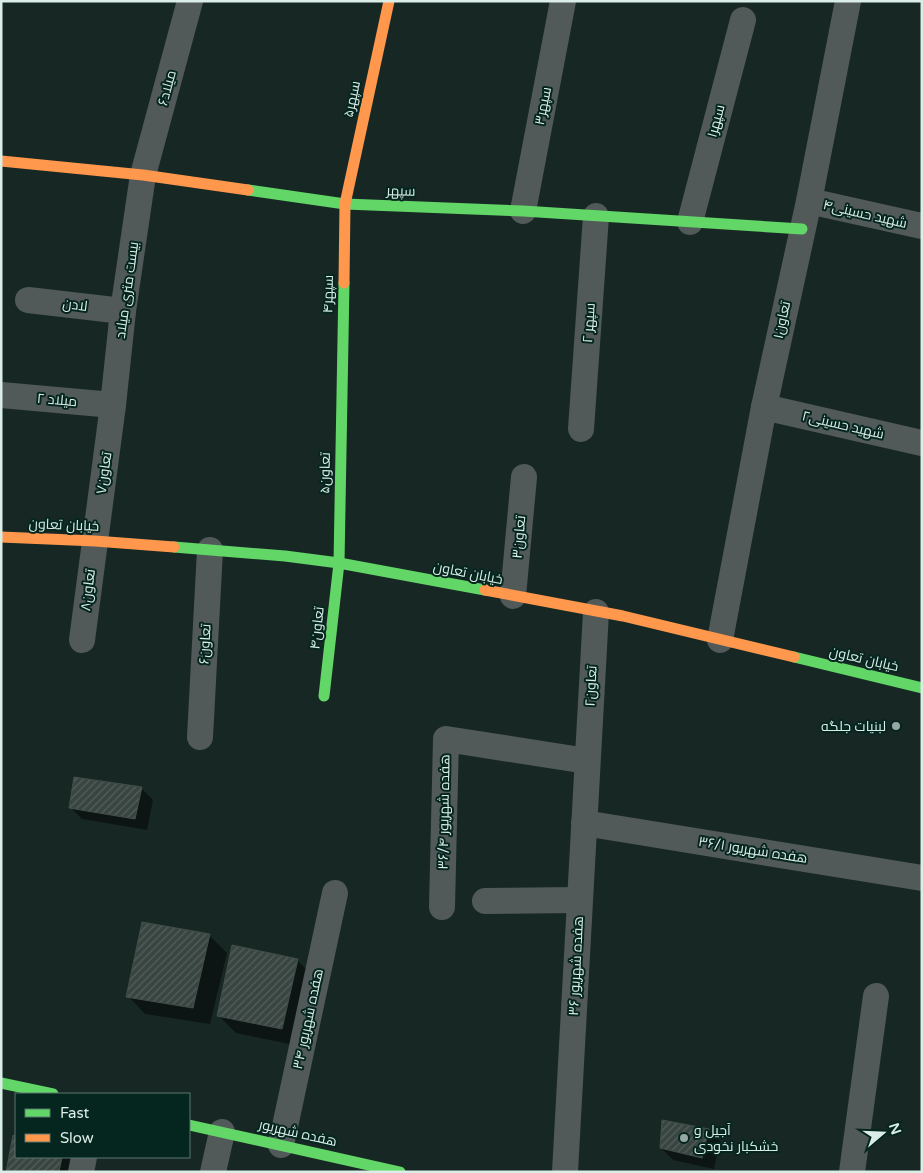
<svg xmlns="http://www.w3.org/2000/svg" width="923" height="1173" viewBox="0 0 923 1173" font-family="'Varela Round',Cairo,sans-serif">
	<defs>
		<pattern id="building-hatch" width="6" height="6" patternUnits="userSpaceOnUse" patternTransform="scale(1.25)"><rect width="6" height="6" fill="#394540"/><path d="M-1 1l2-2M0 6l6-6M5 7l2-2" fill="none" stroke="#55605c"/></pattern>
	</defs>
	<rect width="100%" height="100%" fill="#172824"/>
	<g fill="#0007">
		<path d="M 141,788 L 153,800 L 147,830 L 82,819 L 71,808 Z"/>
		<path d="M 209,935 L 227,953 L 210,1024 L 145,1014 L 128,996 Z"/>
		<path d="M 297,960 L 315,978 L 299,1046 L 236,1033 L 218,1015 Z"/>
		<path d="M 708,1130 L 720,1141 L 714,1169 L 673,1160 L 661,1148 Z"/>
		<path d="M 14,1136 L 16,1137 L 16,1157 L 73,1157 L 73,1172 L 8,1172 Z"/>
	</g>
	<g fill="url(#building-hatch)" stroke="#424e48">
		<path d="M 74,777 L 142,787 L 135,819 L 69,808 Z"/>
		<path d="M 142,922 L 210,934 L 193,1008 L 126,997 Z"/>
		<path d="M 232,945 L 298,959 L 282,1029 L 217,1016 Z"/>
		<path d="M 662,1120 L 709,1129 L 702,1158 L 660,1148 Z"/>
		<path d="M 13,1135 L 16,1136 L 16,1157 L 62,1157 L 59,1172 L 6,1172 Z"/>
	</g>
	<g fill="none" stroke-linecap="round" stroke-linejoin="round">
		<g stroke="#525959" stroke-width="26">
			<path d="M 809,201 L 922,226"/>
			<path d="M 523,211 L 563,1"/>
			<path d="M 690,222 L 743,20"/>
			<path d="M 28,300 L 123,311"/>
			<path d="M 1,395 L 113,405"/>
			<path d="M 764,407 L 922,443"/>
			<path d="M 581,429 L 596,216"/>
			<path d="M 513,596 L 524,477"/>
			<path d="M 82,640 L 113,405 L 123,311 L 143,175 L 190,1"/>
			<path d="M 720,640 L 764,407 L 809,201 L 848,1"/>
			<path d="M 200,737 L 210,550"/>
			<path d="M 584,823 L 922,878"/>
			<path d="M 485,901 L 579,900"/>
			<path d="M 442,907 L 446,739 L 587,761"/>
			<path d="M 281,1145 L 335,893"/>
			<path d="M 81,1172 L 84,1157"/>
			<path d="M 213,1172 L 222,1132"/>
			<path d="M 565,1172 L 596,612"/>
			<path d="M 852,1172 L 876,996"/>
		</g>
		<g stroke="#63d668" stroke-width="11">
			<path d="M 248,190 L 345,204 L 523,211 L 802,229"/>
			<path d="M 174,547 L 285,556 L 339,563 L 485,590"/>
			<path d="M 794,657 L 922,688"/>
			<path d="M 324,696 L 339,563 L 344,283"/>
			<path d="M 1,1083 L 53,1094"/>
			<path d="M 189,1125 L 400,1172"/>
		</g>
		<g stroke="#ff974d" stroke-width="11">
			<path d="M 1,161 L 143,175 L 248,190"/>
			<path d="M 344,283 L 345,204 L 389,1"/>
			<path d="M 1,537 L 95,541 L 174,547"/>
			<path d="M 485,590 L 623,616 L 794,657"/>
		</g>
	</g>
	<g fill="#96a8a3" stroke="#04261e" stroke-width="2">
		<circle cx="896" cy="726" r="5"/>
		<circle cx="684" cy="1138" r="5"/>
	</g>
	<g text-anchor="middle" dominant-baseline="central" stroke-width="4" stroke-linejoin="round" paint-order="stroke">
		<g font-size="14" fill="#dbede7" stroke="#04261e">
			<text transform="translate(167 88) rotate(-75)">میلاد۶</text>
			<text transform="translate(352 99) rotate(-78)">سپهر۵</text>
			<text transform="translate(543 106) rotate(-79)">سپهر۳</text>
			<text transform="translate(716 121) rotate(-75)">سپهر۱</text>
			<text transform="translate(401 191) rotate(2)">سپهر</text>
			<text transform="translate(865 214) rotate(13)">شهید حسینی۴</text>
			<text transform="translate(127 290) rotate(-82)">بیست متری میلاد</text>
			<text transform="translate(328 294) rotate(-89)">سپهر۴</text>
			<text transform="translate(75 305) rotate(7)">لادن</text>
			<text transform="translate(782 320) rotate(-78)">تعاون۱</text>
			<text transform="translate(589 323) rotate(-86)">سپهر ۲</text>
			<text transform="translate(57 400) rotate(5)">میلاد ۲</text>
			<text transform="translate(843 425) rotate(13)">شهید حسینی۲</text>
			<text transform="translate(104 473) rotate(-82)">تعاون۷</text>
			<text transform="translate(325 473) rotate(-89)">تعاون۵</text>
			<text transform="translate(64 525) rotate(2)">خیابان تعاون</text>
			<text transform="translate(519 537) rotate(-85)">تعاون۳</text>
			<text transform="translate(468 573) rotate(11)">خیابان تعاون</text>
			<text transform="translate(88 590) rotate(-83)">تعاون۸</text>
			<text transform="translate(317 628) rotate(-84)">تعاون۴</text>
			<text transform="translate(205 644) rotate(-87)">تعاون۶</text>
			<text transform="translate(864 659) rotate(13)">خیابان تعاون</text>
			<text transform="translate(591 686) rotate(-87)">تعاون۲</text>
			<text transform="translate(444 812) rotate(-89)">هفده شهریور ۳۶/۴</text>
			<text transform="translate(753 850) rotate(9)">هفده شهریور ۳۶/۱</text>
			<text transform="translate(576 966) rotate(-87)">هفده شهریور ۳۶</text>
			<text transform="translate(308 1019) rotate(-78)">هفده شهریور ۳۴</text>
			<text transform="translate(298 1133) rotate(13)">هفده شهریور</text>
		</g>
		<g font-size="14" fill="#dbede7" stroke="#04261e" text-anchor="end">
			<text x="886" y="726">لبنیات جلگه</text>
			<text x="694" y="1130" text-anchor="start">آجیل و<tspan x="694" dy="16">خشکبار نخودی</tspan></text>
		</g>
	</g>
	<rect width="923" height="1173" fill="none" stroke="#dbede7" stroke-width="5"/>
	<rect x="15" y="1093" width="175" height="65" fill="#04261e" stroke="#5a766e"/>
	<rect x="25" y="1109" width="25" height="8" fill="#63d668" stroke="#5a766e"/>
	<text x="60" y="1118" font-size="15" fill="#dbede7">Fast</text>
	<rect x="25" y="1134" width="25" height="8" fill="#ff974d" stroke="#5a766e"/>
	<text x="60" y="1143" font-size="15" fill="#dbede7">Slow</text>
	<g transform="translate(883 1133) rotate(71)" stroke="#04261e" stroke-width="4" paint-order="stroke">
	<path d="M0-4L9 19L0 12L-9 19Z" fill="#dbede7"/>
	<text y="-8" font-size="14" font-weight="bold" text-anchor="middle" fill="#dbede7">N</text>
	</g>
</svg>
